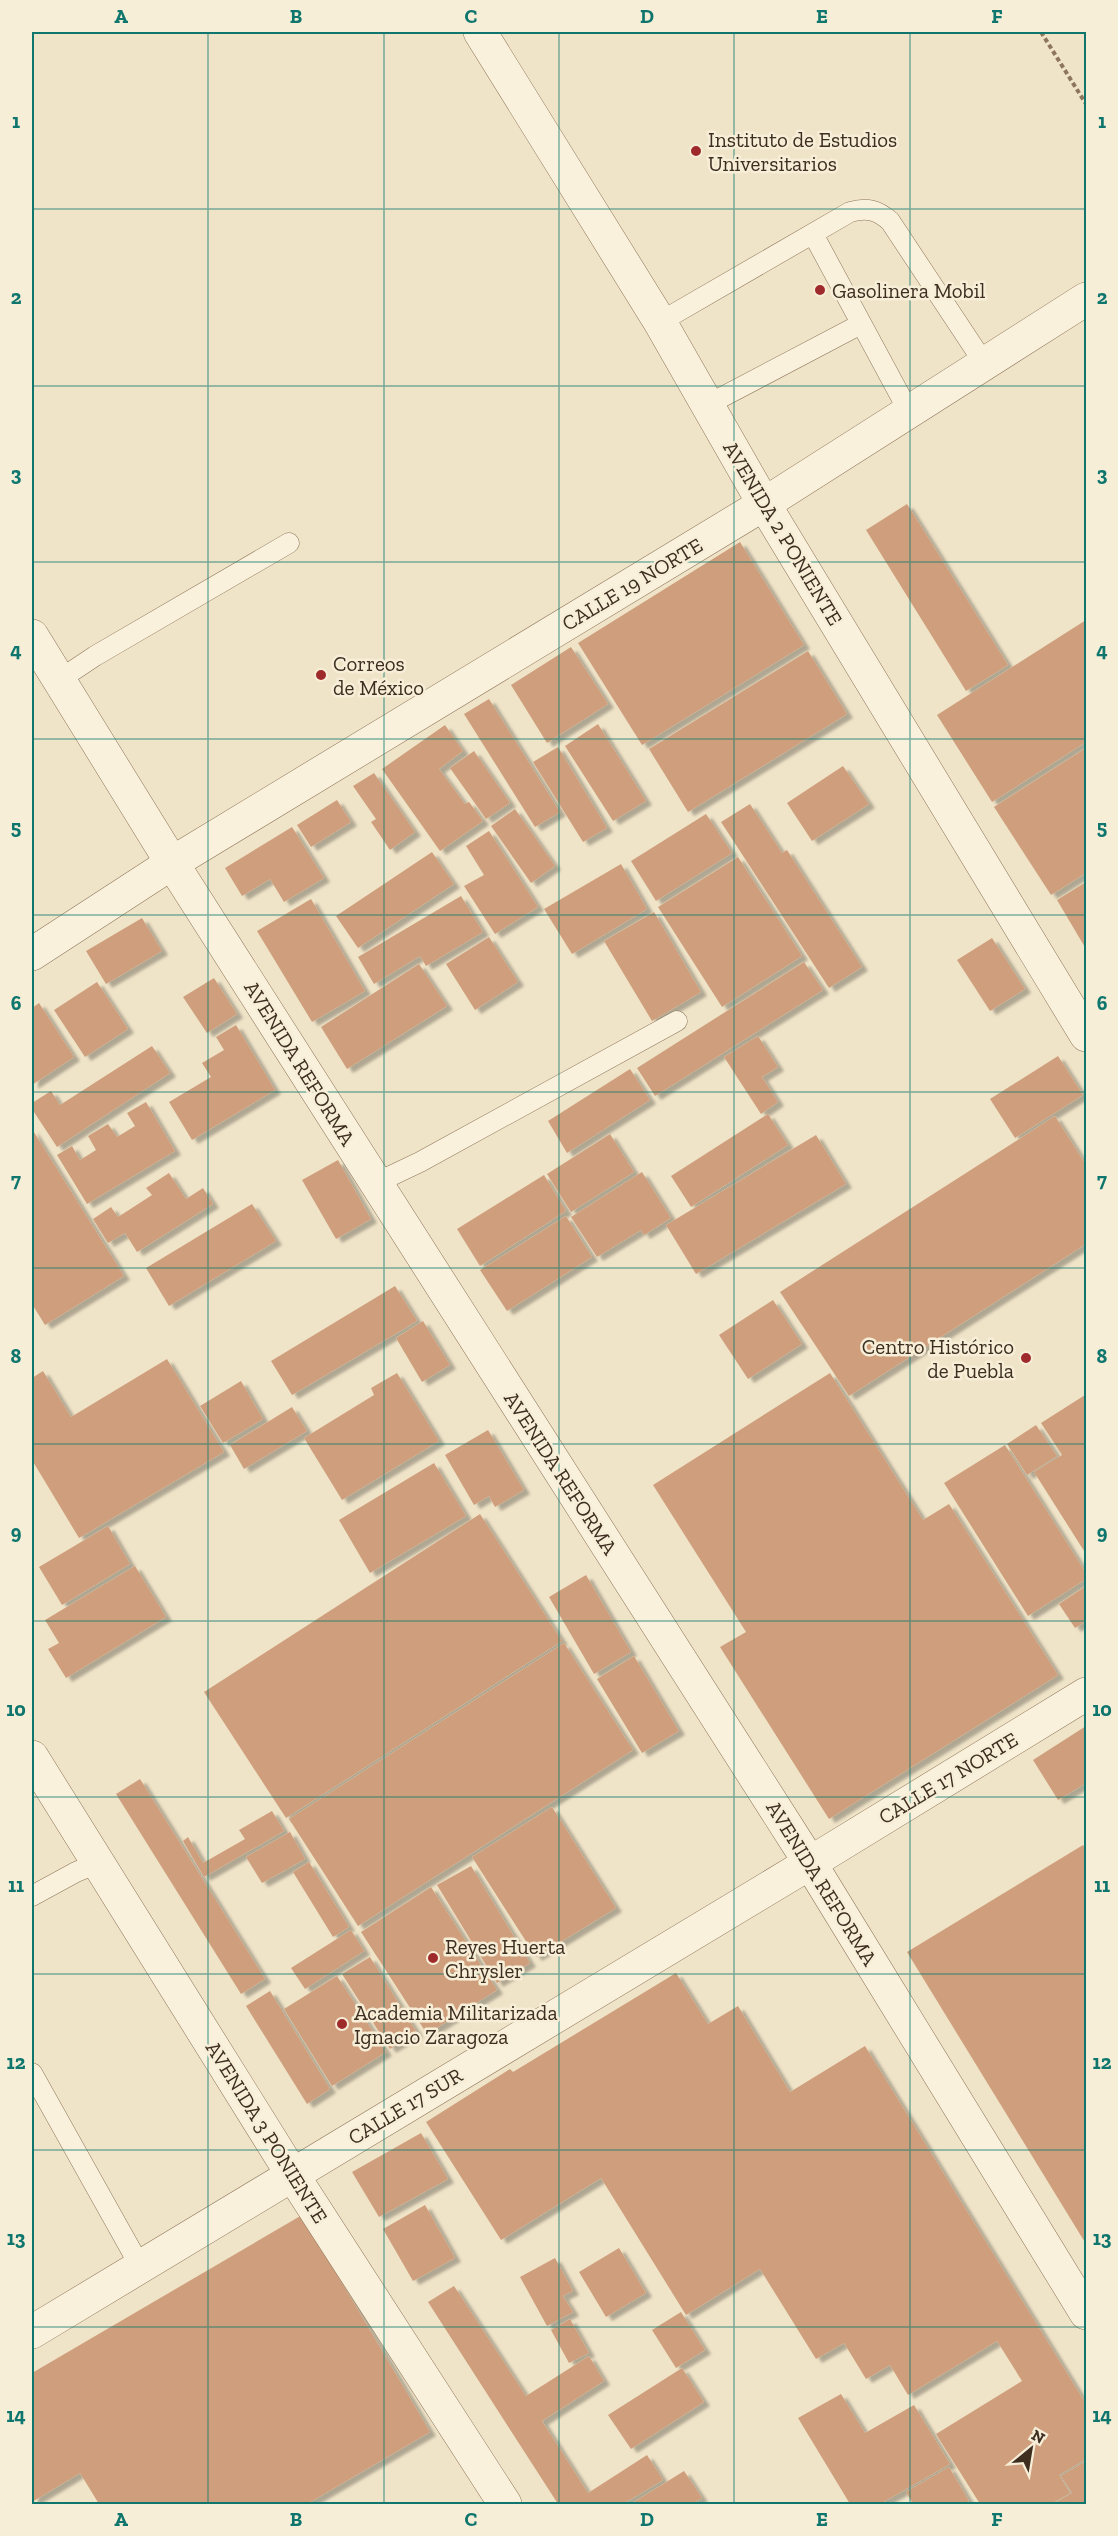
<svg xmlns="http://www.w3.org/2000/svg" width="1118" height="2536" viewBox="0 0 1118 2536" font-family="'Zilla Slab',serif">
	<defs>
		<filter id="shadow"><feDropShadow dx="6" dy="4" stdDeviation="1.5" flood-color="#0004"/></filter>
	</defs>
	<rect width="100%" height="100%" fill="#f0e4c8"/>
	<g fill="#cf9f7d" filter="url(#shadow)">
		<path d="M 907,504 L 1008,665 L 966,691 L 866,530 Z"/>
		<path d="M 740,542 L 804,645 L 642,745 L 578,643 Z"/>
		<path d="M 1086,620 L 1086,742 L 992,802 L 937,715 Z"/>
		<path d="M 571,647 L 608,704 L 547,743 L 511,685 Z"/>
		<path d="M 808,651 L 847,714 L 688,812 L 649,749 Z"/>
		<path d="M 489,699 L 560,812 L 535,827 L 464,714 Z"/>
		<path d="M 598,724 L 646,801 L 613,821 L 565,746 Z"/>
		<path d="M 445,725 L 463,751 L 439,769 L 465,804 L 469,802 L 483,821 L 440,851 L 382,769 Z"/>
		<path d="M 558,747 L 607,828 L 583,842 L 533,762 Z"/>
		<path d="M 1086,748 L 1086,873 L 1051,895 L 994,807 Z"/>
		<path d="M 474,751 L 510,803 L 486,819 L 450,768 Z"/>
		<path d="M 843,766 L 869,804 L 812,841 L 787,803 Z"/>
		<path d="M 374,773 L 415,832 L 390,850 L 371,822 L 376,819 L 353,786 Z"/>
		<path d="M 337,800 L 351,822 L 311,847 L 297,825 Z"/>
		<path d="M 750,804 L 782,853 L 787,850 L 862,967 L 829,988 L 721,822 Z"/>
		<path d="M 515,809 L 555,866 L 531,883 L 491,826 Z"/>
		<path d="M 706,814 L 732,853 L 656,901 L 631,861 Z"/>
		<path d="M 292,827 L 324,878 L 284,902 L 270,879 L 242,896 L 225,868 Z"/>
		<path d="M 489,831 L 538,907 L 495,934 L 464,886 L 484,875 L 466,846 Z"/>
		<path d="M 432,852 L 454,884 L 358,948 L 336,916 Z"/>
		<path d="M 738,857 L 802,956 L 722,1007 L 658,907 Z"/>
		<path d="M 621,864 L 647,909 L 572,954 L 544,909 Z"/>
		<path d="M 1086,882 L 1086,949 L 1057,900 Z"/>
		<path d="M 461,896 L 483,932 L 426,966 L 420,956 L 374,984 L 358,957 Z"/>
		<path d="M 311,899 L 365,991 L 312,1022 L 257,931 Z"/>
		<path d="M 654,912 L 701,992 L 652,1021 L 604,941 Z"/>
		<path d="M 142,918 L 162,951 L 106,984 L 86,951 Z"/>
		<path d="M 489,937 L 518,982 L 475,1010 L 446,964 Z"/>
		<path d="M 992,938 L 1025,989 L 990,1011 L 957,960 Z"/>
		<path d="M 804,962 L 823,990 L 655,1096 L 637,1068 Z"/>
		<path d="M 419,964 L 447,1006 L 347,1069 L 321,1027 Z"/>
		<path d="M 214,978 L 237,1014 L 207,1033 L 183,997 Z"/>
		<path d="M 97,982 L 128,1029 L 85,1057 L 54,1010 Z"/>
		<path d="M 39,1003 L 74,1057 L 32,1085 L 32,1008 Z"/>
		<path d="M 236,1025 L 275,1090 L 192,1140 L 169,1102 L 211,1077 L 202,1063 L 224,1050 L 216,1037 Z"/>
		<path d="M 758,1036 L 778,1067 L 762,1077 L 778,1102 L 761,1114 L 724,1057 Z"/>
		<path d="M 152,1046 L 170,1073 L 57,1147 L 32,1109 L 32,1103 L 51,1091 L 60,1105 Z"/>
		<path d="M 1058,1056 L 1083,1095 L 1015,1138 L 990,1099 Z"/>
		<path d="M 630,1069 L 650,1100 L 567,1153 L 548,1121 Z"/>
		<path d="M 146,1102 L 175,1151 L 87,1204 L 57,1155 L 72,1146 L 80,1160 L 96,1150 L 88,1136 L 108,1124 L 117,1137 L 135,1126 L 127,1113 Z"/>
		<path d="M 768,1114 L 788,1145 L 691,1207 L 671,1176 Z"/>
		<path d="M 1055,1116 L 1086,1165 L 1086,1244 L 849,1396 L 780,1292 Z"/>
		<path d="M 32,1129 L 124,1276 L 45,1325 L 32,1304 Z"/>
		<path d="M 610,1134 L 634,1172 L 571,1212 L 547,1174 Z"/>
		<path d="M 816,1135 L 846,1184 L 696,1274 L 666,1225 Z"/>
		<path d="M 338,1160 L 371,1219 L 336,1239 L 302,1180 Z"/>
		<path d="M 642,1172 L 671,1218 L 644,1235 L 641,1230 L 597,1257 L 571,1217 Z"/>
		<path d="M 169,1173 L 186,1199 L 203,1188 L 213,1204 L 137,1252 L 125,1233 L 108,1243 L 93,1219 L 111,1207 L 118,1217 L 152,1195 L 146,1188 Z"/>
		<path d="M 544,1175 L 566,1211 L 480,1266 L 457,1229 Z"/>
		<path d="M 252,1204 L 276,1241 L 169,1306 L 146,1268 Z"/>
		<path d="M 566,1216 L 592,1257 L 507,1311 L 480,1270 Z"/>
		<path d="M 395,1286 L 417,1321 L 292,1395 L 271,1361 Z"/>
		<path d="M 773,1300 L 802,1344 L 748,1379 L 719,1335 Z"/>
		<path d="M 423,1321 L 450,1365 L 422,1382 L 396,1338 Z"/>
		<path d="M 167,1359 L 224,1452 L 79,1538 L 32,1460 L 32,1378 L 43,1371 L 71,1417 Z"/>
		<path d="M 397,1373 L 439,1441 L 342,1500 L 304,1438 L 374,1395 L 371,1388 Z"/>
		<path d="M 830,1373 L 923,1520 L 949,1504 L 1058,1675 L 829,1819 L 720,1647 L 746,1632 L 653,1485 Z"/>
		<path d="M 241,1381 L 263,1419 L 223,1443 L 200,1406 Z"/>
		<path d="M 1085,1395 L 1086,1398 L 1086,1554 L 1034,1472 L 1062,1455 L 1041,1423 Z"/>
		<path d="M 292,1407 L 307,1431 L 244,1469 L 230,1445 Z"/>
		<path d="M 1036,1425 L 1057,1456 L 1027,1475 L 1007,1444 Z"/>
		<path d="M 488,1430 L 524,1490 L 495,1507 L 489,1496 L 474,1505 L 445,1455 Z"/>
		<path d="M 1005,1445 L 1086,1573 L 1086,1579 L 1028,1616 L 944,1483 Z"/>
		<path d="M 434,1463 L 466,1516 L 370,1573 L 339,1520 Z"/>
		<path d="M 480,1514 L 562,1641 L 286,1818 L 204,1692 Z"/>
		<path d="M 108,1526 L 130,1564 L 62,1605 L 39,1567 Z"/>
		<path d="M 135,1566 L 166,1617 L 66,1678 L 48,1649 L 59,1643 L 45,1620 Z"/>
		<path d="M 586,1575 L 631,1652 L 594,1674 L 549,1597 Z"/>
		<path d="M 1086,1586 L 1086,1621 L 1075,1628 L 1059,1604 Z"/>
		<path d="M 564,1643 L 633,1750 L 358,1926 L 289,1819 Z"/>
		<path d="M 634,1656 L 679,1731 L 642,1753 L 597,1679 Z"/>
		<path d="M 1086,1726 L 1086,1783 L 1058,1800 L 1033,1760 Z"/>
		<path d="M 140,1779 L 265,1979 L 241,1994 L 116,1794 Z"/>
		<path d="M 552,1807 L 616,1908 L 536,1957 L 472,1857 Z"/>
		<path d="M 272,1811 L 284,1831 L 204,1877 L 183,1841 L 188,1837 L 203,1863 L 245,1839 L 239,1830 Z"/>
		<path d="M 290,1832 L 305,1859 L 262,1883 L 246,1857 Z"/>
		<path d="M 1083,1845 L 1086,1850 L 1086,2244 L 907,1952 Z"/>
		<path d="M 309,1862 L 349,1927 L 333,1937 L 293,1872 Z"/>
		<path d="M 471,1866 L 530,1963 L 497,1983 L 437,1885 Z"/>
		<path d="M 431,1887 L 497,1990 L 427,2034 L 361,1932 Z"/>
		<path d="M 351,1930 L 364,1951 L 305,1989 L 291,1968 Z"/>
		<path d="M 370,1957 L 417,2033 L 390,2049 L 342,1974 Z"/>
		<path d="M 676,1973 L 708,2024 L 738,2006 L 790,2092 L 865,2046 L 1086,2404 L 1086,2459 L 1059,2475 L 1070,2493 L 1051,2504 L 980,2504 L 936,2434 L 1022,2381 L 997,2341 L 908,2395 L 890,2365 L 866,2379 L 844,2343 L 816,2359 L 760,2269 L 686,2315 L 601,2178 L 501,2240 L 426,2122 L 510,2069 L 513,2072 Z"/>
		<path d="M 337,1976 L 386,2052 L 332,2086 L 284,2009 Z"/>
		<path d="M 270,1991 L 330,2089 L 307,2104 L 246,2006 Z"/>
		<path d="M 421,2133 L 448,2179 L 379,2217 L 352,2172 Z"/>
		<path d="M 425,2205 L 455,2258 L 413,2281 L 383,2229 Z"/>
		<path d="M 302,2215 L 430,2432 L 307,2504 L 99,2504 L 80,2473 L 32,2502 L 32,2373 Z"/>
		<path d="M 619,2248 L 646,2293 L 606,2317 L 579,2272 Z"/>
		<path d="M 555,2258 L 573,2291 L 563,2296 L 573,2312 L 547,2326 L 520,2277 Z"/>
		<path d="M 454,2286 L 526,2396 L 589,2356 L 604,2381 L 542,2421 L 588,2493 L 647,2455 L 663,2480 L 623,2504 L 558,2504 L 428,2302 Z"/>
		<path d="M 681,2312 L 705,2350 L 676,2368 L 652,2330 Z"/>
		<path d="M 570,2319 L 589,2353 L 569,2363 L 551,2330 Z"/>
		<path d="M 682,2368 L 704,2402 L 631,2449 L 608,2415 Z"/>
		<path d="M 841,2394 L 865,2433 L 914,2405 L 950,2464 L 880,2504 L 850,2504 L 798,2418 Z"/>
		<path d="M 1086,2461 L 1086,2504 L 1053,2504 L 1072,2493 L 1061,2476 Z"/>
		<path d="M 949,2467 L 969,2501 L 963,2504 L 913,2504 L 906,2492 Z"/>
		<path d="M 684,2471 L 702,2498 L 692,2504 L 631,2504 Z"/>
	</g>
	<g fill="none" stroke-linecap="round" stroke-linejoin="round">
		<defs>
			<g id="lane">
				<path d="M 813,234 L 909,412"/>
				<path d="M 660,322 L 850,212 C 867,207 877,210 890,221 L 984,363"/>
				<path d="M 707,405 L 861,324"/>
				<path d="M 59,680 L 95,656 L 289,543"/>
				<path d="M 376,1183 L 420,1162 L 677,1021"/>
				<path d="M 32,1896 L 76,1872 L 98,1863"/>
				<path d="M 32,2073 L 140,2266"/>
			</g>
			<g id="street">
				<path d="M 480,32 L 660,322 L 764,504 L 1086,1035"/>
				<path d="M 32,636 L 172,863 L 810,1863 L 1086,2313"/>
				<path d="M 32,954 L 172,863 L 764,504 L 1086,299"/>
				<path d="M 32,1757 L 292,2174 L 505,2504"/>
				<path d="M 32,2332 L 810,1863 L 1086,1694"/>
			</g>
		</defs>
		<use href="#lane" stroke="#8d765c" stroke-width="21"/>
		<use href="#street" stroke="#8d765c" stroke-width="34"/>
		<path stroke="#8d765c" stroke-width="4" stroke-dasharray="4.5 3" stroke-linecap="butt" d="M 1041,32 L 1086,104"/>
		<use href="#lane" stroke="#faf1dc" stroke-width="20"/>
		<use href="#street" stroke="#faf1dc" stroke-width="33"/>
	</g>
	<path fill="none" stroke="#0f766e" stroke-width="1.5" stroke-opacity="0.55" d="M 208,32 L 208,2504M 384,32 L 384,2504M 559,32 L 559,2504M 734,32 L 734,2504M 910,32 L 910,2504M 32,209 L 1086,209M 32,386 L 1086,386M 32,562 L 1086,562M 32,739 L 1086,739M 32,915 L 1086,915M 32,1092 L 1086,1092M 32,1268 L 1086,1268M 32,1444 L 1086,1444M 32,1621 L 1086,1621M 32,1797 L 1086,1797M 32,1974 L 1086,1974M 32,2150 L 1086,2150M 32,2327 L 1086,2327"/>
	<g fill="#9e2a2b" stroke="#f7eed8" stroke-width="2">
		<circle cx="696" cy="151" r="6"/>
		<circle cx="820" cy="290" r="6"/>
		<circle cx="321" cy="675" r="6"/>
		<circle cx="1026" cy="1358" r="6"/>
		<circle cx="433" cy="1958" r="6"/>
		<circle cx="342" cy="2024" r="6"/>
	</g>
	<g text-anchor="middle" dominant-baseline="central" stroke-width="5" stroke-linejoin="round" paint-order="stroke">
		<g font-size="21" fill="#3d2e20" stroke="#f7eed8" text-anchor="start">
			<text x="708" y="139">Instituto de Estudios<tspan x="708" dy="24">Universitarios</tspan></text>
			<text x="832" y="290">Gasolinera Mobil</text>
			<text x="333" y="663">Correos<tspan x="333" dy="24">de México</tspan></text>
			<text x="1014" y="1346" text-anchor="end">Centro Histórico<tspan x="1014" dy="24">de Puebla</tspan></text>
			<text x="445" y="1946">Reyes Huerta<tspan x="445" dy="24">Chrysler</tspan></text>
			<text x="354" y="2012">Academia Militarizada<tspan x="354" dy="24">Ignacio Zaragoza</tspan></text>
		</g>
		<g font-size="21" fill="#3d2e20" stroke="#f7eed8">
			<text transform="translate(783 533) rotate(59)">AVENIDA 2 PONIENTE</text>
			<text transform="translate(632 584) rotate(-31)">CALLE 19 NORTE</text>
			<text transform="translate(300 1063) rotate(58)">AVENIDA REFORMA</text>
			<text transform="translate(561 1473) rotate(57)">AVENIDA REFORMA</text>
			<text transform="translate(948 1778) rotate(-31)">CALLE 17 NORTE</text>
			<text transform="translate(822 1883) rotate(58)">AVENIDA REFORMA</text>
			<text transform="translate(405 2106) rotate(-31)">CALLE 17 SUR</text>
			<text transform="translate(267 2132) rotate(58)">AVENIDA 3 PONIENTE</text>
		</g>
	</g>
	<rect width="1118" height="2536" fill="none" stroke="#f7eed8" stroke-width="66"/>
	<g transform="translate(1031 2449) rotate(30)" stroke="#f7eed8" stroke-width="4.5" paint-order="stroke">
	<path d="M0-4.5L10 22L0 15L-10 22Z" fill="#3d2e20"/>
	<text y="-9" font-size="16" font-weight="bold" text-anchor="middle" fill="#3d2e20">N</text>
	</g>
	<rect x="33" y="33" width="1052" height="2470" fill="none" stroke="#0f766e" stroke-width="2"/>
	<g font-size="20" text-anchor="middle" font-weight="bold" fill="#0f766e">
		<text x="121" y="23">A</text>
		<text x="296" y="23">B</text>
		<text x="471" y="23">C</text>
		<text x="647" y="23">D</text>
		<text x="822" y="23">E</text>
		<text x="997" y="23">F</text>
		<text x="16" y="128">1</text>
		<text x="1102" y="128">1</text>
		<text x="16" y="304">2</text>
		<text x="1102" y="304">2</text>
		<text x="16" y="481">3</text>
		<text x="1102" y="481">3</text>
		<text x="16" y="657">4</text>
		<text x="1102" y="657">4</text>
		<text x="16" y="834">5</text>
		<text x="1102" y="834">5</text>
		<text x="16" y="1010">6</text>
		<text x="1102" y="1010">6</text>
		<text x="16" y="1187">7</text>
		<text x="1102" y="1187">7</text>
		<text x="16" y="1363">8</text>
		<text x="1102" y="1363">8</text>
		<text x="16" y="1539">9</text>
		<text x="1102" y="1539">9</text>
		<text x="16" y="1716">10</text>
		<text x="1102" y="1716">10</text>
		<text x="16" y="1892">11</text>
		<text x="1102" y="1892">11</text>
		<text x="16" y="2069">12</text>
		<text x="1102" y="2069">12</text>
		<text x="16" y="2245">13</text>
		<text x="1102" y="2245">13</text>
		<text x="16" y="2422">14</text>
		<text x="1102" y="2422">14</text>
		<text x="121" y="2526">A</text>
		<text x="296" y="2526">B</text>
		<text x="471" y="2526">C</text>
		<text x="647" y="2526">D</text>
		<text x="822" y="2526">E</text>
		<text x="997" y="2526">F</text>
	</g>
</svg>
